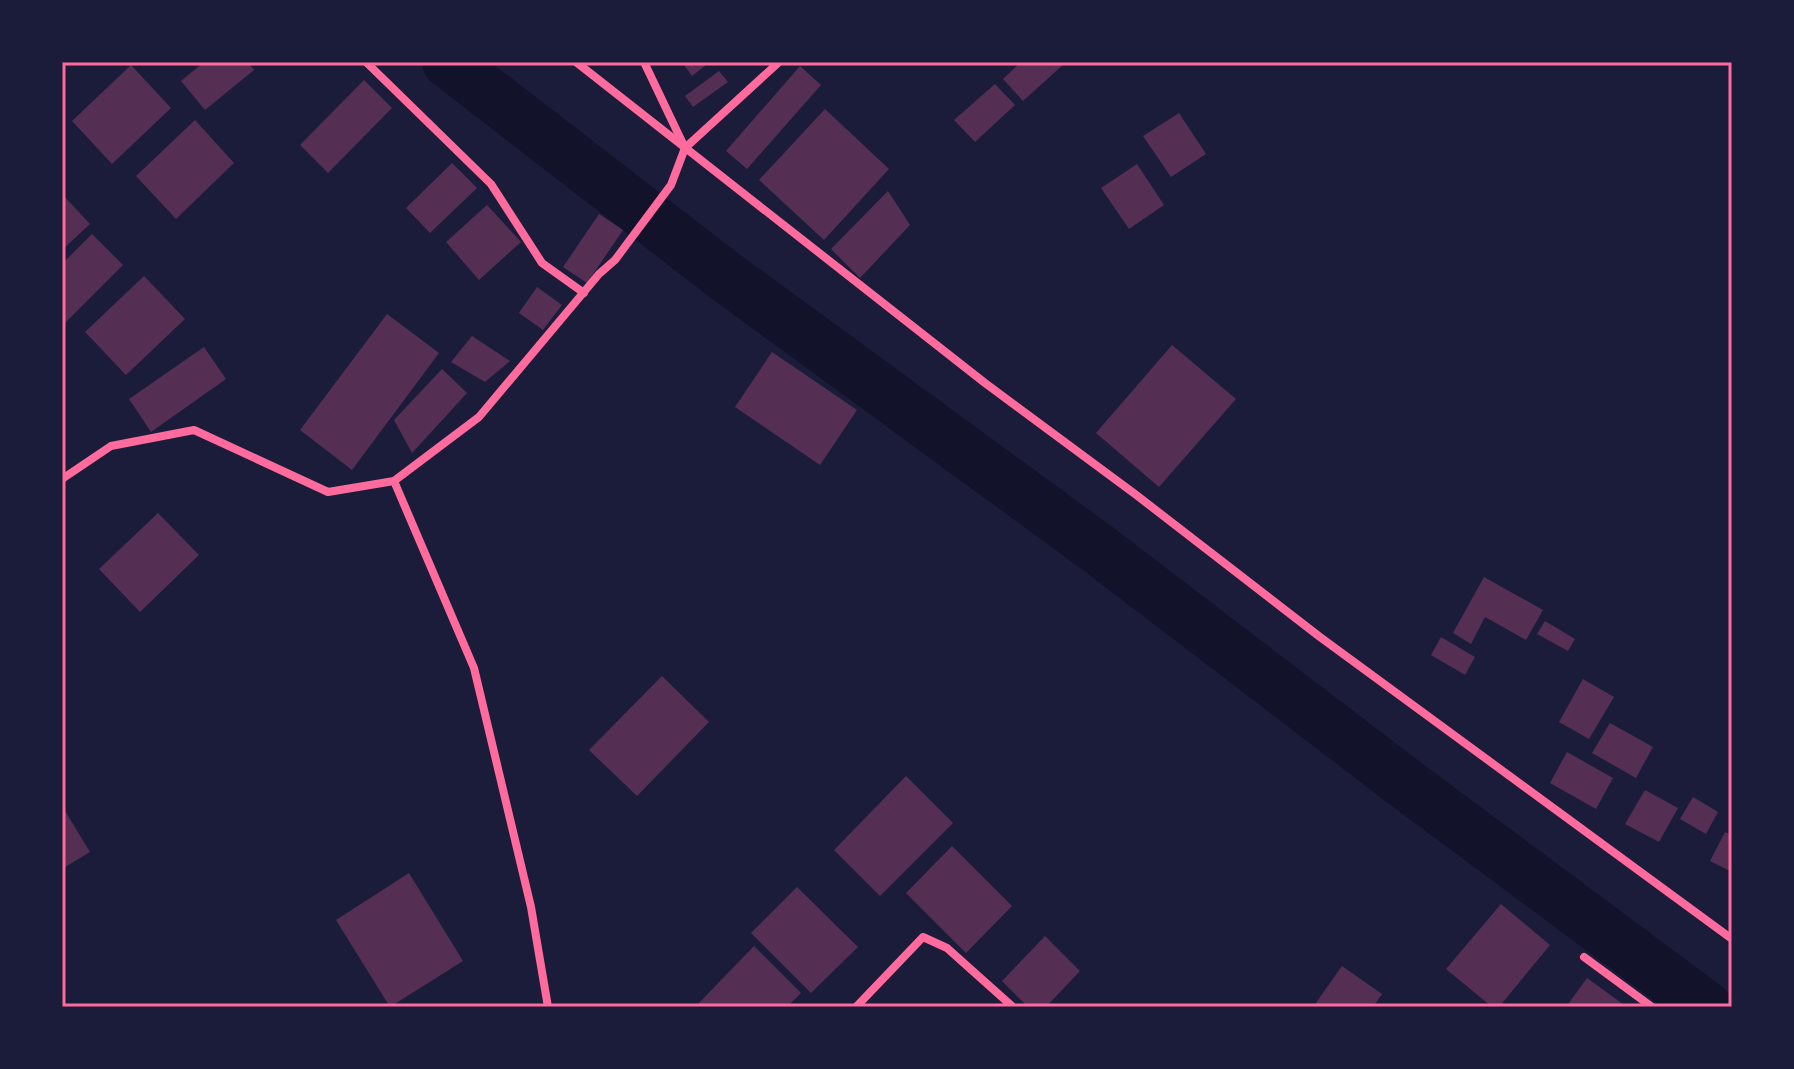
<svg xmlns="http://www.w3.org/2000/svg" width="1794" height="1069" viewBox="0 0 1794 1069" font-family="'DejaVu Sans',sans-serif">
	<rect width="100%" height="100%" fill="#1b1b3a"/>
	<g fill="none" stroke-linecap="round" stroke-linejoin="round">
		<path stroke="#12122b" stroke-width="52" d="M 448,62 L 725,276 L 1101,551 L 1406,784 L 1706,1007"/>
	</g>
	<g fill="#542f53">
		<path d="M 204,62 L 248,62 L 254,70 L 205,110 L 181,81 Z"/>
		<path d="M 682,62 L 710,62 L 692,76 Z"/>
		<path d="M 1021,62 L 1062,62 L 1064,64 L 1023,101 L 1003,79 Z"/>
		<path d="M 131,65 L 171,108 L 112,164 L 72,121 Z"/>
		<path d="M 800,66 L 821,85 L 747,169 L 726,151 Z"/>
		<path d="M 719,71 L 728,82 L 693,107 L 685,96 Z"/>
		<path d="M 364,80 L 392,108 L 328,173 L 300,145 Z"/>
		<path d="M 995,84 L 1015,105 L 975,142 L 954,120 Z"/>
		<path d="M 825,109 L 889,169 L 824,240 L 759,180 Z"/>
		<path d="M 1179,113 L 1206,154 L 1171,177 L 1143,136 Z"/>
		<path d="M 195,120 L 234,163 L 176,219 L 136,176 Z"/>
		<path d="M 452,163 L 477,188 L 430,233 L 406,208 Z"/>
		<path d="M 1137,164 L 1164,205 L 1129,229 L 1101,188 Z"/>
		<path d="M 888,191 L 910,225 L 860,278 L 831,249 Z"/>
		<path d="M 62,194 L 90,224 L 62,250 Z"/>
		<path d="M 487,205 L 521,242 L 479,280 L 446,242 Z"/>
		<path d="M 599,214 L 623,230 L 587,283 L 563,267 Z"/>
		<path d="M 92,234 L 123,265 L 62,326 L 62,264 Z"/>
		<path d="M 144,276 L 185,319 L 126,375 L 85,332 Z"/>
		<path d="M 537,287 L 562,305 L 543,330 L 519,313 Z"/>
		<path d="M 387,314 L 439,353 L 352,470 L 300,430 Z"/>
		<path d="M 472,336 L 510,361 L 485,382 L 451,362 Z"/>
		<path d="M 1172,345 L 1236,399 L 1159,487 L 1096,433 Z"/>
		<path d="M 204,347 L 226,379 L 151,432 L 129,399 Z"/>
		<path d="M 772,352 L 857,410 L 820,465 L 735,407 Z"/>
		<path d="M 442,369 L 467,393 L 412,453 L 394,420 Z"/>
		<path d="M 158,513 L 199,555 L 140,612 L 99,569 Z"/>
		<path d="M 1484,577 L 1543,610 L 1526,640 L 1485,617 L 1471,644 L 1453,633 Z"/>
		<path d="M 1545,621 L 1575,639 L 1568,651 L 1537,634 Z"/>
		<path d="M 1441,637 L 1475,657 L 1465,675 L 1431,655 Z"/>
		<path d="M 662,676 L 709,722 L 637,796 L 589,750 Z"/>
		<path d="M 1583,679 L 1614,697 L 1589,739 L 1559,722 Z"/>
		<path d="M 1610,723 L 1653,747 L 1636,778 L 1592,753 Z"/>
		<path d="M 1567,752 L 1613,778 L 1596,809 L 1550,783 Z"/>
		<path d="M 906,776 L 953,823 L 880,896 L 834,850 Z"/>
		<path d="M 1645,790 L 1678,808 L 1659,842 L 1625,824 Z"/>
		<path d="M 1693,797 L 1718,812 L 1706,834 L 1680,819 Z"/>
		<path d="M 62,806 L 90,852 L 62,869 Z"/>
		<path d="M 1725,832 L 1732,835 L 1730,871 L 1710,861 Z"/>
		<path d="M 952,846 L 1012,906 L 966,953 L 906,893 Z"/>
		<path d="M 409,873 L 463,961 L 390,1007 L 336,920 Z"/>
		<path d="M 797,887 L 858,947 L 811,993 L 751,933 Z"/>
		<path d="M 1501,904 L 1550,945 L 1499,1007 L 1492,1007 L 1446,969 Z"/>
		<path d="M 1045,936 L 1080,971 L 1046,1007 L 1028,1007 L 1002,981 Z"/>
		<path d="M 754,946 L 801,993 L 787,1007 L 695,1007 Z"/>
		<path d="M 1342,966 L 1382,994 L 1373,1007 L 1313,1007 Z"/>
		<path d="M 1587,978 L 1627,1007 L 1566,1007 Z"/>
	</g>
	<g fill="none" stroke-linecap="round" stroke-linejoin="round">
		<g stroke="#ff6b9d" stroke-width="8">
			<path d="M 366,62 L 491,184 L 542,263 L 584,293"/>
			<path d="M 576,62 L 985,383 L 1135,494 L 1320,637 L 1732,939"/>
			<path d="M 685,148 L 779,62"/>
			<path d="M 62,479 L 111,446 L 194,430 L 328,492 L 394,481"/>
			<path d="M 1584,957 L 1652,1007"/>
			<path d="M 548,1007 L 531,907 L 474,668 L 394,481 L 479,417 L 599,274 L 615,260 L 671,185 L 685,148 L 644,62"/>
			<path d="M 856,1007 L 923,937 L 947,948 L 1013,1007"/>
		</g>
	</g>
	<rect width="1794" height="1069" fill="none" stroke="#1b1b3a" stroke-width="128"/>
	<rect x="64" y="64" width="1666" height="941" fill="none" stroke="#ff6b9d" stroke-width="3"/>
</svg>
